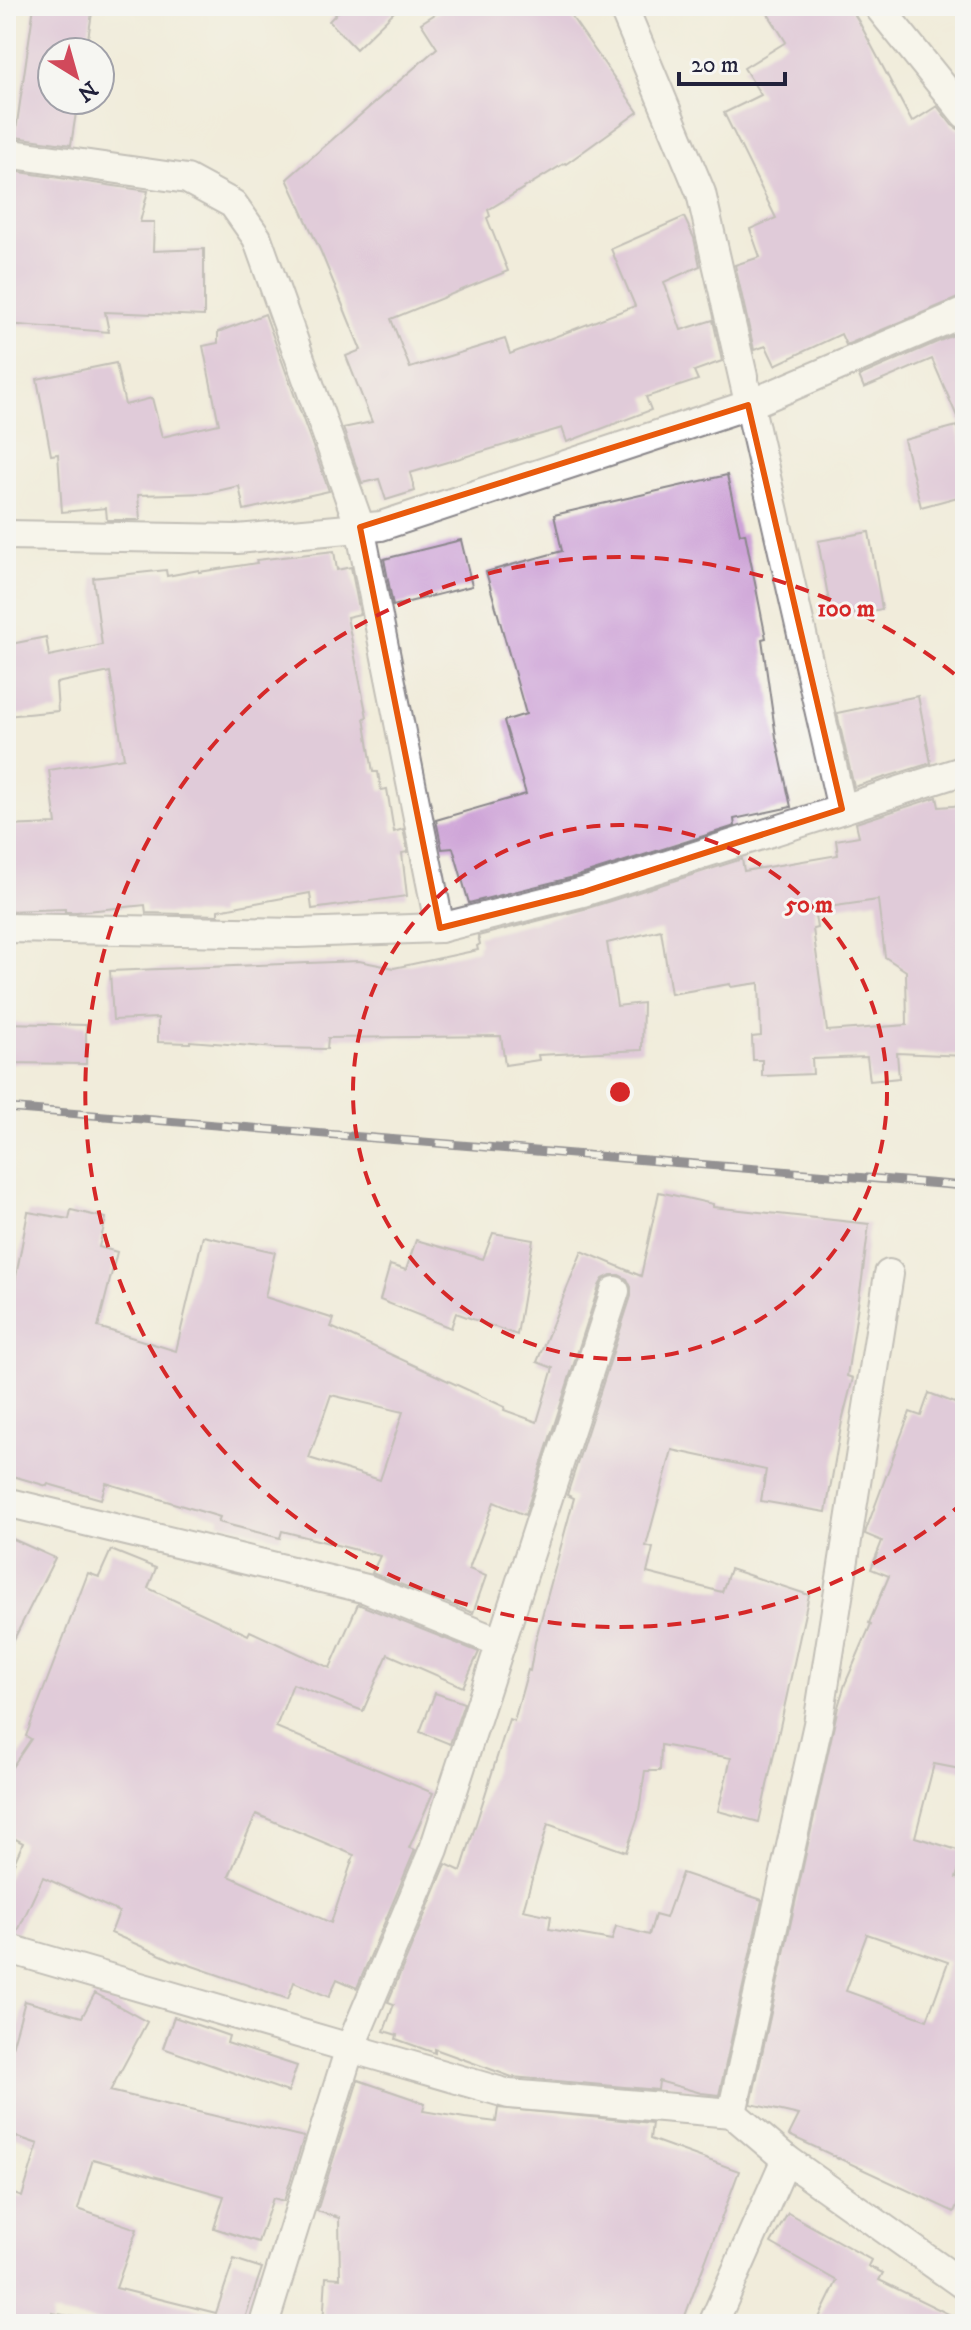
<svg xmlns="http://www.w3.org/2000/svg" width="971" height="2330" viewBox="0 0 971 2330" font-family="'IM FELL DW Pica',serif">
	<rect width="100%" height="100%" fill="#f6f6f2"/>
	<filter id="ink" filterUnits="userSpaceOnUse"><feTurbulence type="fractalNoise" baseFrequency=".0125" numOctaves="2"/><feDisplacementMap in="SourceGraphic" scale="16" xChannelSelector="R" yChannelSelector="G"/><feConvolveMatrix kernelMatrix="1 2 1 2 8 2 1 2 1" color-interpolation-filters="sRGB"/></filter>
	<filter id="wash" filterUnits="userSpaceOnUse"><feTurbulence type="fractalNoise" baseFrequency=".006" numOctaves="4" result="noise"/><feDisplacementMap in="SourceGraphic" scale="32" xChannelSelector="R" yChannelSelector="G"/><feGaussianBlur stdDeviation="1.8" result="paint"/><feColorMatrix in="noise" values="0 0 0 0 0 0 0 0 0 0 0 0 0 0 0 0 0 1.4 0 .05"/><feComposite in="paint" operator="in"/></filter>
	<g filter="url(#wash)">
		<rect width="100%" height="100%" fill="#f1ecdb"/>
		<g id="blocks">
			<g fill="#cda2d7" fill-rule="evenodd">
				<path d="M 34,6 L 93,6 L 86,52 L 52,52 L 52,100 L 78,100 L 71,145 L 15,137 Z"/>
				<path d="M 344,6 L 400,6 L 356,49 L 329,21 Z"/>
				<path d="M 448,6 L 564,6 L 638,112 L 566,164 L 565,163 L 488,210 L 490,216 L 487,218 L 508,271 L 391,319 L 410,368 L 505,339 L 510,354 L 635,306 L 611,249 L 684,217 L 694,238 L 700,266 L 664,282 L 681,330 L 713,320 L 722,361 L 694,371 L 698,380 L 646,397 L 651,410 L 567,442 L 562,428 L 410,473 L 415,491 L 386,500 L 379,479 L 362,483 L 343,428 L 372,422 L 346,356 L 361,350 L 321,252 L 287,179 L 437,48 L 421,23 Z"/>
				<path d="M 763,6 L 849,6 L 858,20 L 912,122 L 937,106 L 952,125 L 958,129 L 965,131 L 965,295 L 846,345 L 841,334 L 775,365 L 766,346 L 754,350 L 735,265 L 760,257 L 750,229 L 776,218 L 724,113 L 761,95 L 744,68 L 786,42 Z"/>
				<path d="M 6,170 L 148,191 L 140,222 L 154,222 L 153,251 L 204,249 L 204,316 L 105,312 L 109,332 L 6,324 Z"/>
				<path d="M 265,314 L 329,491 L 244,510 L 239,486 L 208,493 L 138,495 L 140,520 L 107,520 L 106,508 L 62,512 L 58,454 L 51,455 L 37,379 L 116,363 L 125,405 L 152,398 L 162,437 L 219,424 L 203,346 L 218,343 L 218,332 Z"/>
				<path d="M 965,330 L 965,435 L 932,359 L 864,388 L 859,376 Z"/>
				<path d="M 957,426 L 965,458 L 965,495 L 921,507 L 904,440 Z"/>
				<path d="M 727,475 L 740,534 L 745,533 L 766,638 L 762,639 L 776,737 L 791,807 L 734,819 L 735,826 L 578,876 L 469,903 L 453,848 L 442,849 L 436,820 L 526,794 L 504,721 L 526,714 L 486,572 L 562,551 L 554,515 Z"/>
				<path d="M 869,532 L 882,609 L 832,618 L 818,541 Z"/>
				<path d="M 461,540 L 472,586 L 393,606 L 384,559 Z"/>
				<path d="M 334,551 L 337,570 L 351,567 L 360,614 L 347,617 L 367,717 L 364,718 L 373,772 L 378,772 L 381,790 L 387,789 L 394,832 L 403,829 L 408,852 L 402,853 L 407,896 L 312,909 L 310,893 L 218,910 L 218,915 L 146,913 L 145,905 L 77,912 L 65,912 L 65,909 L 6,911 L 6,826 L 56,824 L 49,770 L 124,758 L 110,672 L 56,683 L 58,711 L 6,716 L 6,645 L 46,637 L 49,656 L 102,645 L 93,578 L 166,570 L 167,576 L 199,570 L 199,572 L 257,563 L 256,560 Z"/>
				<path d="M 918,696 L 931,763 L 854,787 L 837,713 Z"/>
				<path d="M 937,797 L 939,807 L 965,805 L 965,1056 L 897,1053 L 899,1078 L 870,1081 L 867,1057 L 812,1059 L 813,1074 L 762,1076 L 762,1060 L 753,1060 L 752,1037 L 761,1036 L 759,983 L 731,987 L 730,984 L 671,994 L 661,930 L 607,943 L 617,1006 L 643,1003 L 642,1050 L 538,1055 L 539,1060 L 505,1065 L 501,1036 L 328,1038 L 327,1049 L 276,1048 L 190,1041 L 190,1043 L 158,1042 L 158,1018 L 113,1020 L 110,971 L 359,961 L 394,968 L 478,950 L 477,946 L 480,944 L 478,936 L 588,908 L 742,859 L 744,871 L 838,855 L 836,840 L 859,836 L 856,823 ZM 878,900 L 885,957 L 906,971 L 907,1025 L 827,1031 L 813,929 L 817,928 L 814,909 Z"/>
				<path d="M 6,1023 L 86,1025 L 86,1064 L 6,1063 Z"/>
				<path d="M 659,1192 L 713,1204 L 713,1207 L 869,1224 L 862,1279 L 847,1376 L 853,1378 L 842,1421 L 826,1512 L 761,1501 L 766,1470 L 672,1450 L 646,1546 L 653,1548 L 647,1573 L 722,1592 L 730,1569 L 809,1595 L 759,1822 L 718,1811 L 731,1758 L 661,1745 L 660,1771 L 645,1771 L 638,1817 L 626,1852 L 548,1824 L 523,1910 L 551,1916 L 549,1929 L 612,1940 L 616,1926 L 649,1935 L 655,1915 L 666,1918 L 682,1873 L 762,1900 L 719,2095 L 701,2093 L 659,2081 L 658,2090 L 512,2077 L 435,2049 L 435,2053 L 396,2039 L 397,2035 L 384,2031 L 394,2004 L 388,2002 L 446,1864 L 461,1871 L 509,1719 L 514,1721 L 528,1670 L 530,1671 L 535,1642 L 574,1498 L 567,1495 L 631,1296 L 631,1287 L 627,1279 L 619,1275 L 611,1275 L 603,1279 L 599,1286 L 525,1515 L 494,1502 L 469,1569 L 486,1576 L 473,1613 L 372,1573 L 380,1556 L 282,1531 L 280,1538 L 218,1522 L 220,1517 L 106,1483 L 101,1499 L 48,1484 L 47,1486 L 6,1474 L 6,1296 L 12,1298 L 28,1212 L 69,1219 L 71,1210 L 106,1218 L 99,1247 L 117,1252 L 98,1327 L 176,1351 L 203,1236 L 275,1252 L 265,1297 L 334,1319 L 331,1327 L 505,1407 L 504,1410 L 537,1422 L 553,1368 L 537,1362 L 582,1251 L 641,1276 ZM 331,1395 L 403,1412 L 380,1480 L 309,1458 Z"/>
				<path d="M 493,1233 L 533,1240 L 517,1335 L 456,1313 L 451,1328 L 380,1300 L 390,1265 L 406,1270 L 416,1240 L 483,1259 Z"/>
				<path d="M 929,1393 L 965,1407 L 965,1770 L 934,1764 L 915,1837 L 964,1852 L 956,1878 L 965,1880 L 965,2187 L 954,2212 L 789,2135 L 799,2115 L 751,2104 L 838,1707 L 845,1684 L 871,1624 L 869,1623 L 889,1576 L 871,1569 L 882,1541 L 865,1534 L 866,1530 L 910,1412 L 921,1416 ZM 867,1934 L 948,1962 L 927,2020 L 846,1991 Z"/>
				<path d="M 6,1536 L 55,1558 L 6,1655 Z"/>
				<path d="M 111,1550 L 156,1568 L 148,1588 L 248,1635 L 250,1631 L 330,1668 L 358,1604 L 479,1652 L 463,1687 L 388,1654 L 363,1711 L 293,1684 L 276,1727 L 433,1793 L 409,1848 L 415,1850 L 357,1988 L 337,1979 L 329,1997 L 294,1982 L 288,1999 L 178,1961 L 177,1962 L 111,1933 L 119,1912 L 43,1877 L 17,1933 L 6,1931 L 6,1881 L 23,1843 L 6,1834 L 6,1776 L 31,1739 L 26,1736 L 88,1573 L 99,1577 ZM 256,1814 L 354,1855 L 331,1923 L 229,1876 Z"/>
				<path d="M 435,1693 L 464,1703 L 450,1744 L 420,1732 Z"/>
				<path d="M 95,1993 L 147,2022 L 110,2091 L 304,2137 L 284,2201 L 273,2198 L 258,2242 L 214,2228 L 224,2196 L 93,2159 L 78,2209 L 137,2229 L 116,2288 L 216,2313 L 234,2259 L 262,2268 L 243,2324 L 113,2324 L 52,2313 L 51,2324 L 6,2324 L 6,2191 L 22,2197 L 38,2144 L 6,2133 L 6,2069 L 25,2001 L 82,2017 Z"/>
				<path d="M 174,2017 L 229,2036 L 227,2043 L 297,2066 L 288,2092 L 163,2048 Z"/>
				<path d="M 358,2080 L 425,2103 L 423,2111 L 465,2118 L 496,2122 L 498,2108 L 652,2123 L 650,2139 L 739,2171 L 682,2324 L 323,2324 L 326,2277 L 340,2278 L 339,2218 L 317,2211 Z"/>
				<path d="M 788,2213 L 871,2260 L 868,2266 L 883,2273 L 879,2280 L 965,2322 L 965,2324 L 816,2324 L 837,2281 L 771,2243 Z"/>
			</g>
		</g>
	</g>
	<g filter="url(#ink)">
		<use href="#blocks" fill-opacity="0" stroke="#8a878b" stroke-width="2"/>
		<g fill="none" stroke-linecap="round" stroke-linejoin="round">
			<defs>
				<g id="minor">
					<path d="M 878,6 L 965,114"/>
					<path d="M 624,9 L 701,193 L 842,809"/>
					<path d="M 6,153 L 187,179 L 233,204 L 257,238 L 360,527 L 440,928"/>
					<path d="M 6,535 L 237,539 L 381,526 L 748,405 L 965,312"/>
					<path d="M 6,928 L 297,933 L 440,928 L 583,892 L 965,770"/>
					<path d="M 889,1274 L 818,1724 L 732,2113 L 786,2159 L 965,2286"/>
					<path d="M 615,1291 L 434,1849 L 350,2048 L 509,2094 L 732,2113"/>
					<path d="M 6,1502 L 367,1589 L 501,1643"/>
					<path d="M 6,1948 L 350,2048 L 264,2324"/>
					<path d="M 713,2324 L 786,2159"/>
				</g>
			</defs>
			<use href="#minor" stroke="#8a878b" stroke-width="32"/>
			<use href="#minor" stroke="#fff" stroke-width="28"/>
			<defs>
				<path id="rail" d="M 6,1108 L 965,1186"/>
			</defs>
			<use href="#rail" stroke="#22223b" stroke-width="9"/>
			<use href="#rail" stroke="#f6f6f2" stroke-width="6" stroke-dasharray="18" stroke-linecap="butt"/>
		</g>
	</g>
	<path d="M0 0H971V2330H0ZM 748,405 L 842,809 L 583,892 L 440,928 L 360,527 Z" fill="#f1ecdb" fill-opacity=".55" fill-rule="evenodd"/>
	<path fill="none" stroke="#e8590c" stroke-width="6" stroke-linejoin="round" d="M 748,405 L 842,809 L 583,892 L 440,928 L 360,527 Z"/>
	<g fill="none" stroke="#d62828" stroke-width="4" stroke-dasharray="14 10">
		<circle cx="620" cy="1092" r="267"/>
		<path d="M964 1502A535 535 0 1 1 964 682"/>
	</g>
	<circle cx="620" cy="1092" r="12" fill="#d62828" stroke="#f6f6f2" stroke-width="4"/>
	<g font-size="24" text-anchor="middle" font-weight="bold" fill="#d62828" stroke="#f6f6f2" stroke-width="6" stroke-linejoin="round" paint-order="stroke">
		<text x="846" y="616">100 m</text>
		<text x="809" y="912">50 m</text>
	</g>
	<rect width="971" height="2330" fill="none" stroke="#f6f6f2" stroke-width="32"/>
	<g transform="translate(76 76) rotate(143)"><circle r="38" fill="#f6f6f2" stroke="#a1a1a9" stroke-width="2"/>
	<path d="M0-6L14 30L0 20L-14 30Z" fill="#d1495b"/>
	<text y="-12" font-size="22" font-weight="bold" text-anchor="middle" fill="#22223b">N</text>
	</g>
	<path d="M679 72v12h106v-12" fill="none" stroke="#22223b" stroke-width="4"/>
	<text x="691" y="72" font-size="24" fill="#22223b" stroke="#f6f6f2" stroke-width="6" paint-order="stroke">20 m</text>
</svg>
